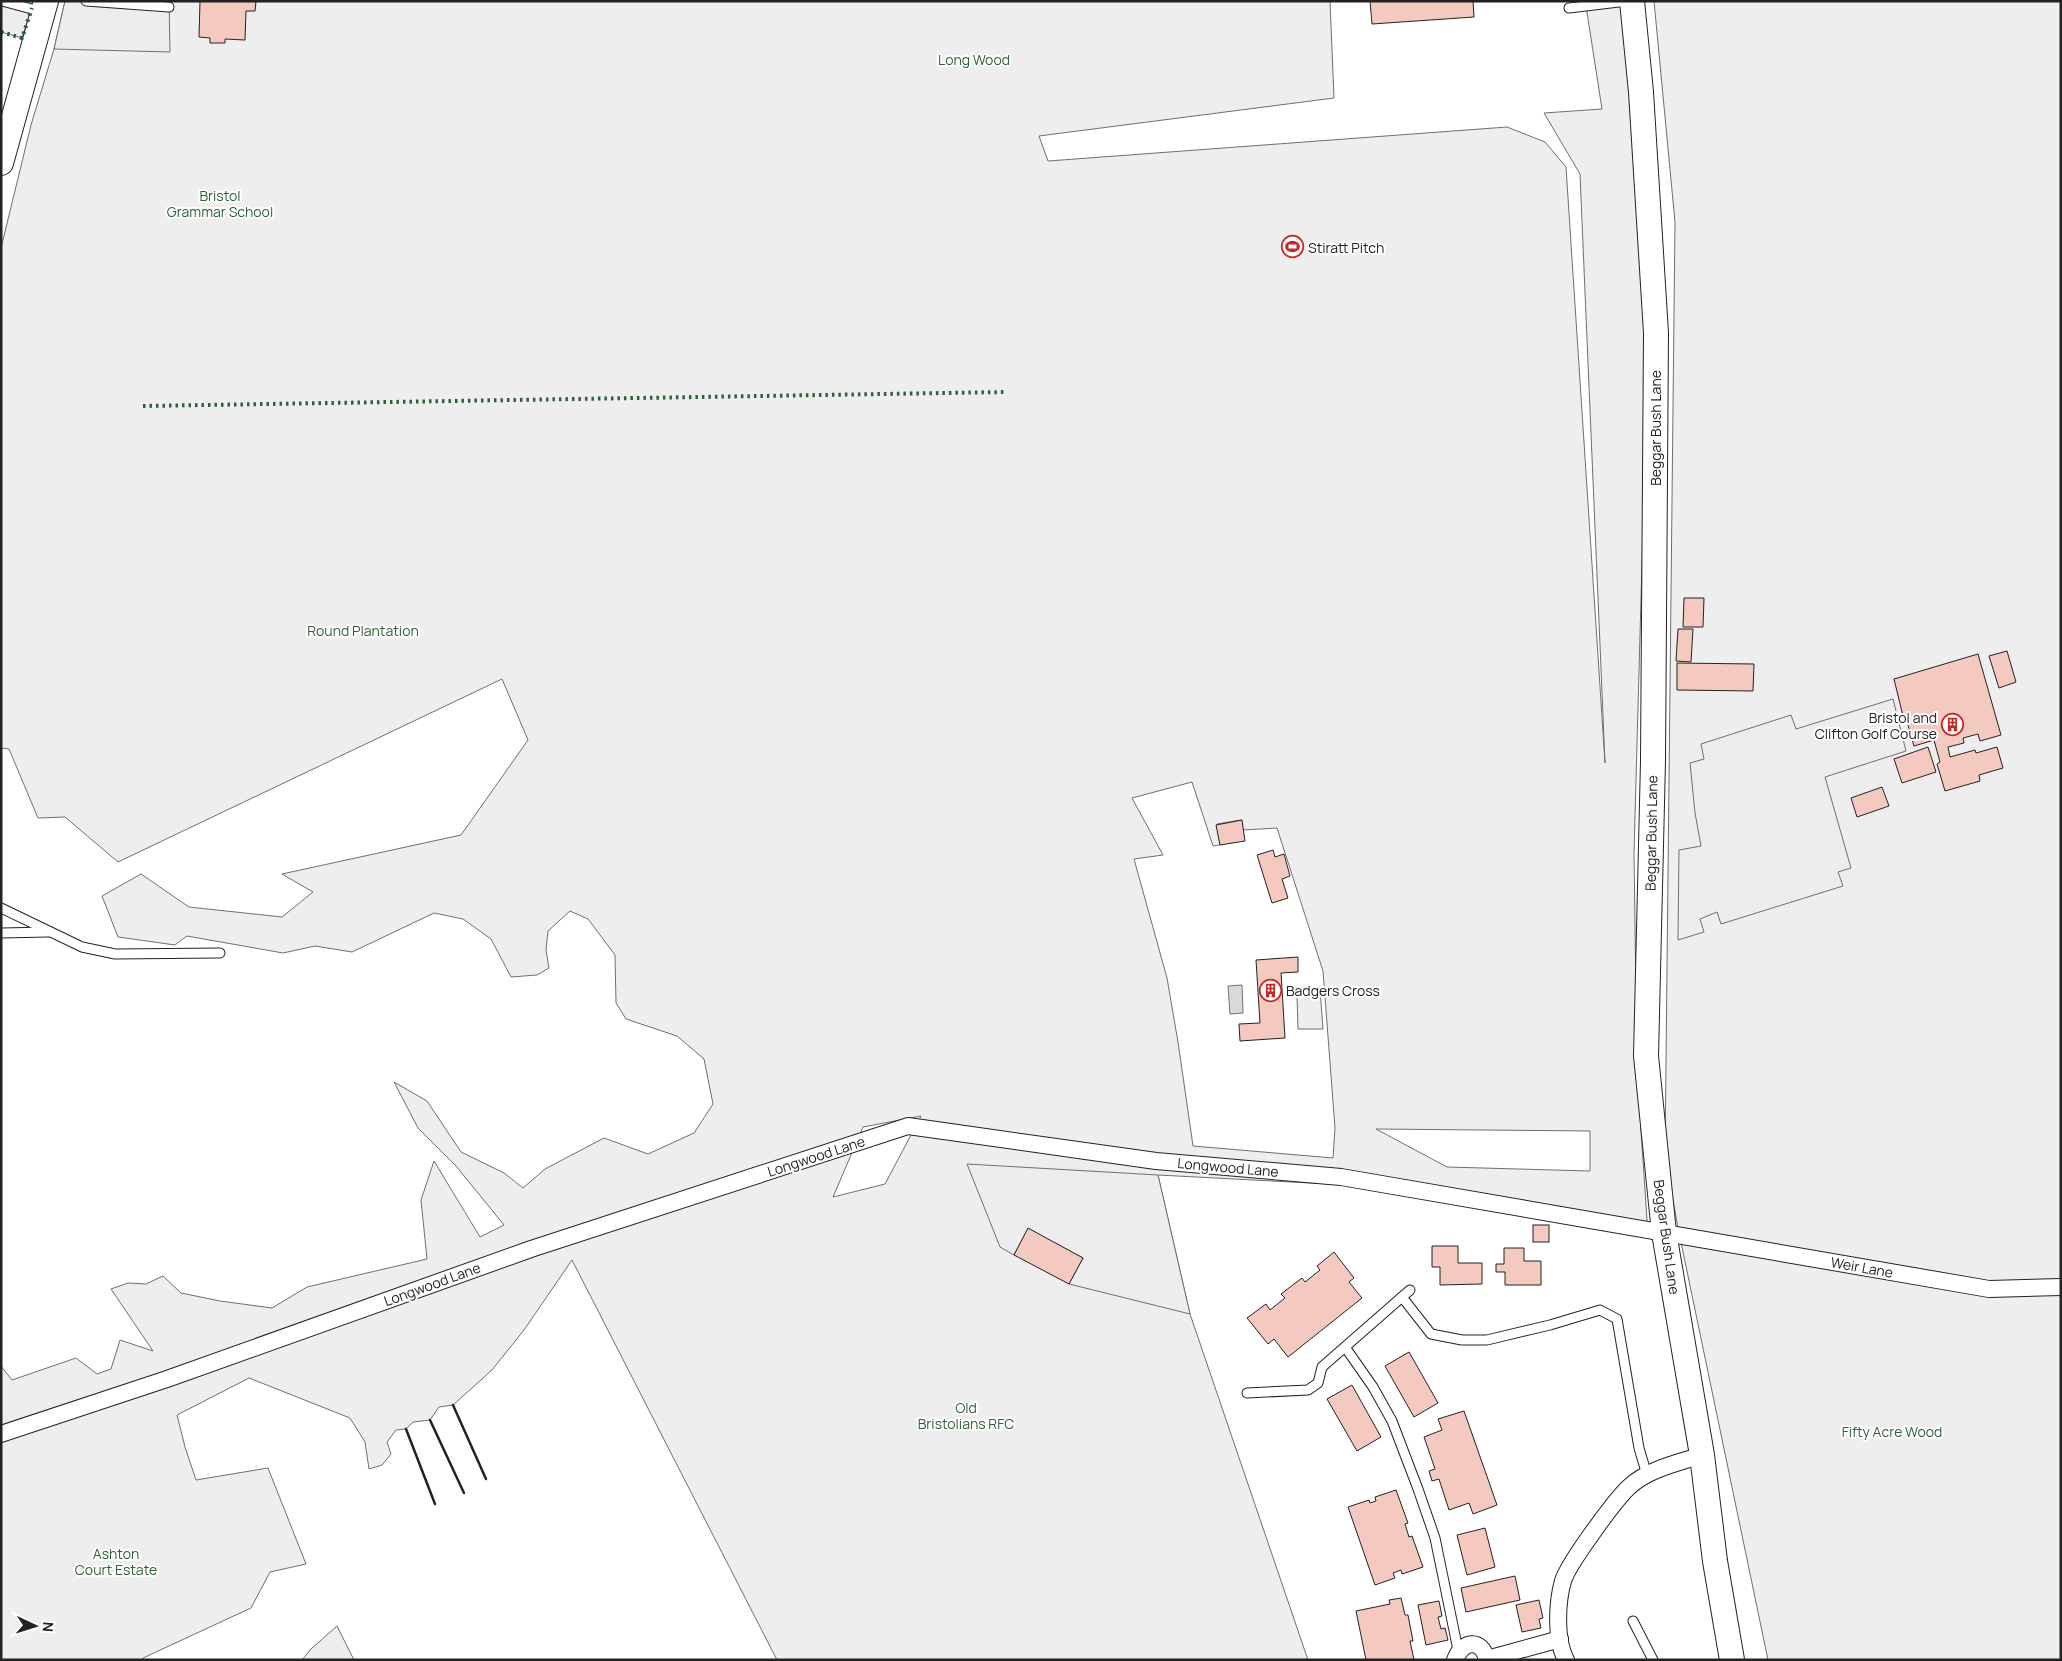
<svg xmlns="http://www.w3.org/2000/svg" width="2062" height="1661" viewBox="0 0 2062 1661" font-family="Manrope,sans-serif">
	<rect width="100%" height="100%" fill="#fff"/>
	<g fill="#eee" stroke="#6f6f6f" fill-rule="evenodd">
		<path d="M 1,1 L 34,1 L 22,38 L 1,32 Z"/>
		<path d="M 65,1 L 1330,1 L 1334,98 L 1039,136 L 1048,161 L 1507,127 L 1545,142 L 1566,167 L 1605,763 L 1580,174 L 1544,113 L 1602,109 L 1586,6 L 1624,2 L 1645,215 L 1644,490 L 1634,853 L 1637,1070 L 1648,1235 L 1368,1186 L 1158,1175 L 1190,1314 L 1308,1660 L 777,1660 L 572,1260 L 524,1330 L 492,1370 L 453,1405 L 439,1407 L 430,1420 L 413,1422 L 406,1429 L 396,1430 L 387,1442 L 391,1454 L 382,1465 L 369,1469 L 365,1442 L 350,1418 L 249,1378 L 177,1415 L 185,1447 L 196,1480 L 268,1468 L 306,1564 L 270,1572 L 251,1608 L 143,1658 L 142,1660 L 1,1660 L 1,1366 L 12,1380 L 76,1358 L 97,1374 L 111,1369 L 120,1340 L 153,1351 L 111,1289 L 128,1283 L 146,1284 L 163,1276 L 181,1293 L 220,1301 L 272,1308 L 307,1287 L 427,1259 L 421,1200 L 434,1161 L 480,1237 L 504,1225 L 456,1166 L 418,1128 L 394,1082 L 427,1101 L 461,1152 L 504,1173 L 523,1188 L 545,1169 L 604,1138 L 648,1154 L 694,1133 L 713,1104 L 704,1059 L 677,1036 L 626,1019 L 616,1003 L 615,955 L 588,919 L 570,911 L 548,931 L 546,950 L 549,968 L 537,975 L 511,977 L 491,939 L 463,919 L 434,913 L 352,952 L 315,946 L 283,953 L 187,936 L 175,945 L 118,937 L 102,896 L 141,874 L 189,907 L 282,917 L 313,892 L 282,874 L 461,835 L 528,740 L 502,679 L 118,862 L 65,817 L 38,818 L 9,749 L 1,748 L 1,248 L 31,125 L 54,49 ZM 1192,782 L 1213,846 L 1220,845 L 1217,824 L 1241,820 L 1243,830 L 1277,828 L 1323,971 L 1335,1128 L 1333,1158 L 1193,1146 L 1178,1042 L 1167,978 L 1134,859 L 1163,855 L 1132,798 ZM 921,1116 L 885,1184 L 833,1197 L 863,1127 ZM 1376,1129 L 1590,1131 L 1590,1171 L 1447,1167 Z"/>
		<path d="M 1654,1 L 2061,1 L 2061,1660 L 1768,1660 L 1678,1228 L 1665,1156 L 1675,222 Z"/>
		<path d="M 1303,989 L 1320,989 L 1323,1029 L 1298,1029 L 1297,996 Z"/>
		<path d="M 337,1626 L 354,1660 L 302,1660 L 311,1649 Z"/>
	</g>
	<g fill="#ededed" stroke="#6f6f6f">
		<path d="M 65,1 L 169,1 L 170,52 L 54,49 Z"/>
		<path d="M 1893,699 L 1906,751 L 1825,777 L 1851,868 L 1838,872 L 1843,886 L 1721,924 L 1717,912 L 1700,919 L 1704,932 L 1678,940 L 1679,850 L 1701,846 L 1695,813 L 1690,763 L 1704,759 L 1701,744 L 1791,715 L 1796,729 Z"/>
		<path d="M 967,1164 L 1158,1175 L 1190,1314 L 1069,1284 L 1083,1258 L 1028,1229 L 1014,1255 L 1000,1247 Z"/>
	</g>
	<path fill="#d9d9d9" stroke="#6f6f6f" d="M 1242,985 L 1243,1013 L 1230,1014 L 1228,986 Z"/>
	<g fill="#f3c9c0" stroke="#222">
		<path d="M 200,1 L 256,1 L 255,11 L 246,11 L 245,40 L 225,39 L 225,43 L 210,43 L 210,38 L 199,37 Z"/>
		<path d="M 1370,1 L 1473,1 L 1474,17 L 1372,24 Z"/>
		<path d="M 1684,598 L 1704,598 L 1703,627 L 1683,627 Z"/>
		<path d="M 1678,629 L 1693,629 L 1691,662 L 1676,661 Z"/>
		<path d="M 2007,651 L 2016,682 L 1999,688 L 1989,656 Z"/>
		<path d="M 1978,654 L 2001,735 L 1980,741 L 1978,734 L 1963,738 L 1964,743 L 1948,747 L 1950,757 L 1975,750 L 1976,753 L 1997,747 L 2003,768 L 1979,775 L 1980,781 L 1945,791 L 1937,764 L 1940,762 L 1934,740 L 1914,746 L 1905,715 L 1903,716 L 1894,679 Z"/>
		<path d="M 1677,663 L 1754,664 L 1753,691 L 1677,690 Z"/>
		<path d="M 1928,747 L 1936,772 L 1902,783 L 1894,759 Z"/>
		<path d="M 1882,787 L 1889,806 L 1857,817 L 1851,798 Z"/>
		<path d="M 1242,820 L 1245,841 L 1220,845 L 1216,825 Z"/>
		<path d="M 1273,850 L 1275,857 L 1284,854 L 1290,876 L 1282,879 L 1288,898 L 1272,903 L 1257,855 Z"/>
		<path d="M 1298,957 L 1298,972 L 1281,973 L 1285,1038 L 1240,1041 L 1239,1024 L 1260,1023 L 1256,960 Z"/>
		<rect x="1533" y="1225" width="16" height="17"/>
		<path d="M 1028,1228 L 1083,1258 L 1069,1284 L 1014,1255 Z"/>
		<path d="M 1432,1246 L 1458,1246 L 1458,1263 L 1482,1263 L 1482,1284 L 1440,1285 L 1440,1267 L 1432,1267 Z"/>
		<path d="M 1504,1248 L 1524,1248 L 1524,1261 L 1541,1261 L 1541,1285 L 1505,1285 L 1505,1272 L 1496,1272 L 1496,1264 L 1504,1264 Z"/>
		<path d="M 1334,1252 L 1354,1278 L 1349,1282 L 1362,1298 L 1288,1357 L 1274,1339 L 1268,1344 L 1247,1318 L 1266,1304 L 1270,1310 L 1285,1298 L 1281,1294 L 1302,1278 L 1305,1282 L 1320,1270 L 1317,1266 Z"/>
		<path d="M 1409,1352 L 1438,1403 L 1414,1417 L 1385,1366 Z"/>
		<path d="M 1352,1385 L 1381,1437 L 1357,1451 L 1327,1399 Z"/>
		<path d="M 1464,1411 L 1497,1505 L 1473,1514 L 1469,1503 L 1449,1510 L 1439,1479 L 1432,1481 L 1429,1471 L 1435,1469 L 1424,1437 L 1442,1430 L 1438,1419 Z"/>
		<path d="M 1396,1490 L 1408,1523 L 1405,1524 L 1409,1537 L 1412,1536 L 1423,1567 L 1402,1574 L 1401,1570 L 1393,1573 L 1395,1578 L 1375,1585 L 1348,1507 L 1369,1500 L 1370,1503 L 1376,1501 L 1375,1497 Z"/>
		<path d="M 1485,1528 L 1495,1567 L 1467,1575 L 1457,1535 Z"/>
		<path d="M 1515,1576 L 1520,1600 L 1466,1612 L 1461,1588 Z"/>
		<path d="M 1401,1598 L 1405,1615 L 1408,1615 L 1413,1641 L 1410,1641 L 1414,1660 L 1366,1660 L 1356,1611 L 1390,1604 L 1389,1600 Z"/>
		<path d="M 1539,1600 L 1543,1618 L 1539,1619 L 1541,1628 L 1522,1632 L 1516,1605 Z"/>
		<path d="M 1439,1601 L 1442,1616 L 1438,1617 L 1441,1629 L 1445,1628 L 1448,1640 L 1426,1645 L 1418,1605 Z"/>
	</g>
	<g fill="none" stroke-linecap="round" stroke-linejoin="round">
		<defs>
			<g id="lane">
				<path d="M 2,1 L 43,12"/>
				<path d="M 86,1 L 169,7"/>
				<path d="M 1569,8 L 1627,1"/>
				<path d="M 1,908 L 82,947 L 115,954 L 220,953"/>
				<path d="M 1,933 L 49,932"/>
				<path d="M 1402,1297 L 1431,1334 L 1462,1340 L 1487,1340 L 1550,1325 L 1600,1310 L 1617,1319 L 1639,1448 L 1647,1475"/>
				<path d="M 1345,1347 L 1373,1387 L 1392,1421 L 1418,1489 L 1435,1538 L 1458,1650"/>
				<path d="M 1247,1393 L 1308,1390 L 1318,1383 L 1322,1367 L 1410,1290"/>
				<path d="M 1633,1621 L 1653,1660"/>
			</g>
			<g id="street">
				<path d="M 1,1434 L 167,1379 L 531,1249 L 908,1126 L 1156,1161 L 1341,1177 L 1989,1289 L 2061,1287"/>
				<path d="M 1487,1659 L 1560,1639"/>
				<path d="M 1455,1660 C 1462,1640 1482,1638 1487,1660"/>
				<path d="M 1566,1660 C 1555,1640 1557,1602 1563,1581 C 1568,1564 1615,1500 1629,1487 C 1648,1469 1678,1463 1702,1455"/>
			</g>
			<g id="secondary">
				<path d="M 1632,1 L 1641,92 L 1656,333 L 1653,761 L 1646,1056 L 1664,1233 L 1702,1455 L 1715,1561 L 1732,1660"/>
				<path d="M 1,163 L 46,1"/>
			</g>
		</defs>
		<use href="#lane" stroke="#222" stroke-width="11"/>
		<use href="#street" stroke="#222" stroke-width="18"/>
		<use href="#secondary" stroke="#222" stroke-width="26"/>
		<use href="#lane" stroke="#fff" stroke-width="9"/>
		<use href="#street" stroke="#fff" stroke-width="16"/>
		<use href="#secondary" stroke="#fff" stroke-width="24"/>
		<g stroke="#2f5e38" stroke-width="4" stroke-dasharray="2.5 4" stroke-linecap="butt">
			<path d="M 1,32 L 22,38 L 32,8"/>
			<path d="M 143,406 L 1006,392"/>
		</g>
		<g stroke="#222" stroke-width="2.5">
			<path d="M 453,1405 L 486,1479"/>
			<path d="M 430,1420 L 464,1493"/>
			<path d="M 406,1429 L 435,1504"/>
		</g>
	</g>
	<defs>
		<symbol id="stadium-ring" viewBox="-11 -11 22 22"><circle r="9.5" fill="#fff" stroke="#c62828" stroke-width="1.5"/><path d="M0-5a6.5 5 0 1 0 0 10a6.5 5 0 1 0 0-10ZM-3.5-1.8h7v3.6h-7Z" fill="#c62828"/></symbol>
		<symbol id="building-ring" viewBox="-11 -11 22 22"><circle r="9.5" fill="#fff" stroke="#c62828" stroke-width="1.5"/><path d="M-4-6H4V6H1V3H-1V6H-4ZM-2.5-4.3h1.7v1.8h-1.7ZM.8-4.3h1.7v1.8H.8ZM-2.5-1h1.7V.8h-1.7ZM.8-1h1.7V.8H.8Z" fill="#c62828"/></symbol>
	</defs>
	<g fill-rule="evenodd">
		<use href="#stadium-ring" x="1280" y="234" width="25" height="25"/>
		<use href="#building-ring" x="1940" y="712" width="25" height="25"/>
		<use href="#building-ring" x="1258" y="978" width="25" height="25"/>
	</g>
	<g text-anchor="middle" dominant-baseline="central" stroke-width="4" stroke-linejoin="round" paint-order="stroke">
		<g font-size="14" fill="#2f5e38" stroke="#fff">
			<text x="974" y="59">Long Wood</text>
			<text x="220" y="195">Bristol<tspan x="220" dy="16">Grammar School</tspan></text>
			<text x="363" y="630">Round Plantation</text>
			<text x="966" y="1407">Old<tspan x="966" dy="16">Bristolians RFC</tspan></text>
			<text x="1892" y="1431">Fifty Acre Wood</text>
			<text x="116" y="1553">Ashton<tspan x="116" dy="16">Court Estate</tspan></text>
		</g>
		<g font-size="14" fill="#222" stroke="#fff" text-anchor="start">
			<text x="1308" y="247">Stiratt Pitch</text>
			<text x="1937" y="717" text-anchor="end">Bristol and<tspan x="1937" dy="16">Clifton Golf Course</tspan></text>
			<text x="1286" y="990">Badgers Cross</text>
		</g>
		<g font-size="14" fill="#222" stroke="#fff">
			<text transform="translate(1655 428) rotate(-90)">Beggar Bush Lane</text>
			<text transform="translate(1651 833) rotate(-89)">Beggar Bush Lane</text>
			<text transform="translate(816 1156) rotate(-18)">Longwood Lane</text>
			<text transform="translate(1228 1167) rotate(5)">Longwood Lane</text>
			<text transform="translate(1667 1237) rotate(82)">Beggar Bush Lane</text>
			<text transform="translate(1862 1267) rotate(10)">Weir Lane</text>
			<text transform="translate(432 1284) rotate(-20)">Longwood Lane</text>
		</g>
	</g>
	<rect width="2062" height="1661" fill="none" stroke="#222222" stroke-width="5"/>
	<g transform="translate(35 1626) rotate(94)" stroke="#ffffff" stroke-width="4" paint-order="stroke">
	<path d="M0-4L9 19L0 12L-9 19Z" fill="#222222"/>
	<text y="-8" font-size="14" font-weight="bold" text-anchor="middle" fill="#222222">N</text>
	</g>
</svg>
